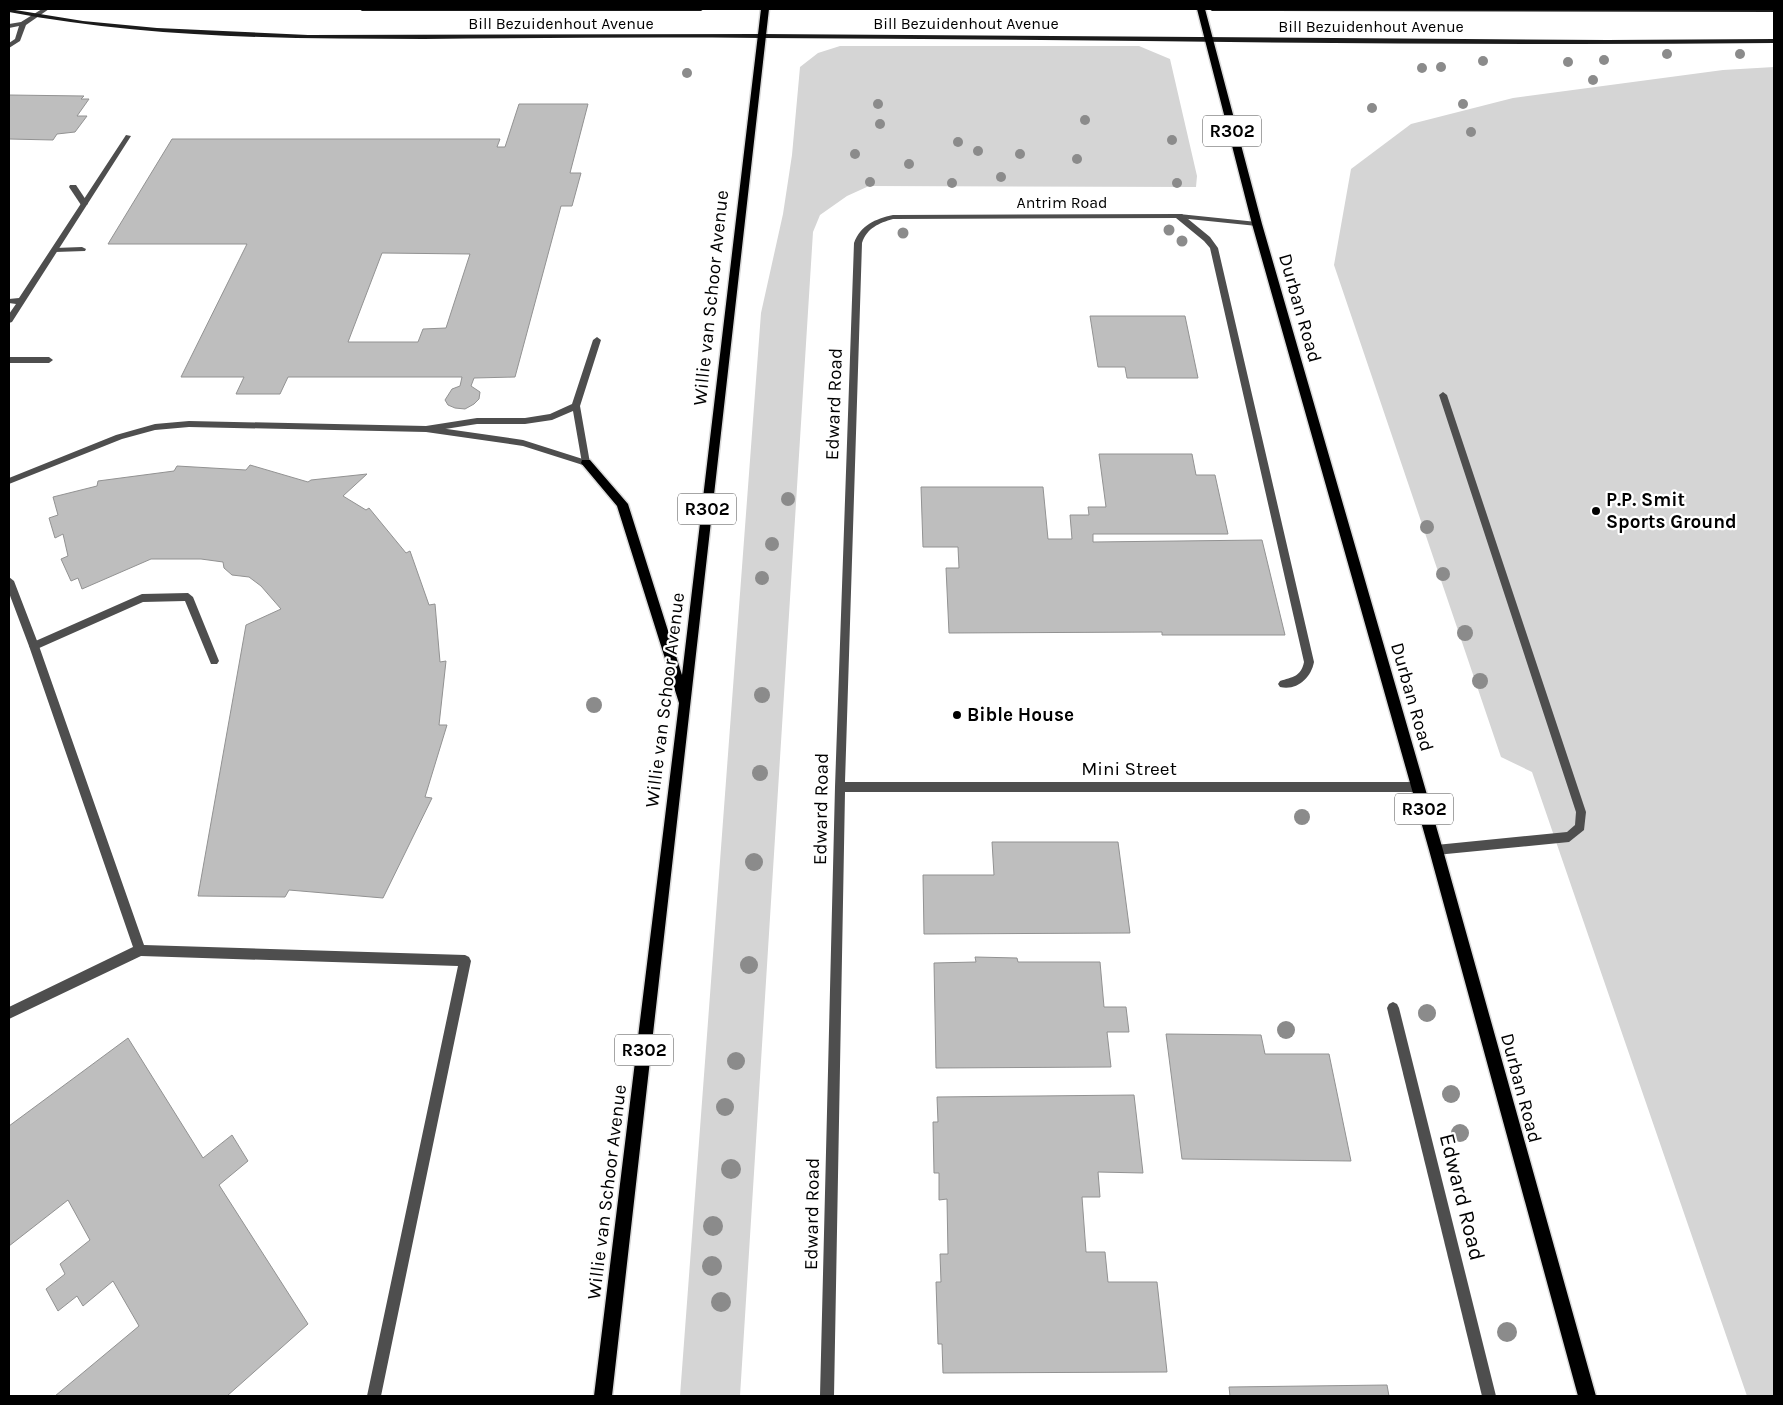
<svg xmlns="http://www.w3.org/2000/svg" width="1783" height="1405" viewBox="0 0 1783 1405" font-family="Karla,sans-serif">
	<rect width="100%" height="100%" fill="#fff"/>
	<g fill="#d5d5d5">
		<path d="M 840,46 L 1139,46 L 1170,59 L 1197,176 L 1196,187 L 869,186 L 847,196 L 820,215 L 813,232 L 740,1396 L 680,1396 L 761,313 L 783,214 L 792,155 L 800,67 L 818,53 Z"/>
		<path d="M 1774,67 L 1774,1396 L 1747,1396 L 1532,772 L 1501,757 L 1334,265 L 1351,169 L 1411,124 L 1513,98 L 1723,70 Z"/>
	</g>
	<g fill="#bebebe" stroke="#929292" fill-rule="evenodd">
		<path d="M 9,95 L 84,96 L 81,99 L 89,99 L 77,116 L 87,116 L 75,132 L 57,134 L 53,140 L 9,139 Z"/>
		<path d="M 519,104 L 588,104 L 570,173 L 581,173 L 572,206 L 561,206 L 515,377 L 474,378 L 471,386 L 480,392 L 479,399 L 474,404 L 465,409 L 455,408 L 448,405 L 445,400 L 452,389 L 460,386 L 462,377 L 288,377 L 280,394 L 236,394 L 244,377 L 181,377 L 247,244 L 108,244 L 172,139 L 500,139 L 497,147 L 505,147 ZM 382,253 L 470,254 L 446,328 L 423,329 L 418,342 L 348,342 Z"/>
		<path d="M 1090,316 L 1185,316 L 1198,378 L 1127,378 L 1125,367 L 1098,367 Z"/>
		<path d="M 1099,454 L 1192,454 L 1196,475 L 1215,475 L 1228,534 L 1093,534 L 1093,542 L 1262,540 L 1285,635 L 1162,635 L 1162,632 L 949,633 L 946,568 L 959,568 L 958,547 L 923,547 L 921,487 L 1043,487 L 1048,539 L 1072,539 L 1070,515 L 1089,515 L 1088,507 L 1106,507 Z"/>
		<path d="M 250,465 L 308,482 L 311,480 L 367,474 L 343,496 L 366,510 L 369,508 L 406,553 L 410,551 L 429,605 L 435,604 L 440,662 L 446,661 L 439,725 L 447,725 L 425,797 L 432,798 L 383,898 L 289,890 L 285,897 L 198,896 L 246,625 L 281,609 L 261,586 L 249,577 L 232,575 L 224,568 L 223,562 L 201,559 L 151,559 L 82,589 L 78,578 L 71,581 L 61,559 L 68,556 L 63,534 L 55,538 L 49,518 L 58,515 L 53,497 L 97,486 L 98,481 L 174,471 L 177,466 L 246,470 Z"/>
		<path d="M 992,842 L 1118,842 L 1130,933 L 924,934 L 923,875 L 994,875 Z"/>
		<path d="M 975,957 L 1017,958 L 1018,962 L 1100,962 L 1104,1007 L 1126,1007 L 1129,1032 L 1107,1032 L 1111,1067 L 936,1068 L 934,963 L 976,962 Z"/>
		<path d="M 1166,1034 L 1261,1035 L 1265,1054 L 1329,1054 L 1351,1161 L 1182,1159 Z"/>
		<path d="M 128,1038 L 203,1158 L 232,1135 L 248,1161 L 219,1185 L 308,1324 L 227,1396 L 55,1396 L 139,1326 L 113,1281 L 83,1306 L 77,1296 L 58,1311 L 46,1289 L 65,1274 L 60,1264 L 90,1240 L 68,1200 L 9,1246 L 9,1126 Z"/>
		<path d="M 1134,1095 L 1143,1173 L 1098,1172 L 1100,1197 L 1082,1197 L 1086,1252 L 1105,1252 L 1108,1282 L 1157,1282 L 1167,1372 L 943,1373 L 942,1344 L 938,1344 L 936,1282 L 941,1282 L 940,1254 L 948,1254 L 947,1199 L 939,1200 L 939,1173 L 934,1173 L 933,1122 L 938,1122 L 937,1097 Z"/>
		<path d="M 1387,1385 L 1389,1396 L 1230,1396 L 1229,1387 Z"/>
	</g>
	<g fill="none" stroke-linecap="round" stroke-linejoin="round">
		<defs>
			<g id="primary">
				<path d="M 761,9 L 769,9 L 612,1396 L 594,1396 L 679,703 L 617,506 L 581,463 L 582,460 L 590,460 L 628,504 L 682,675 Z"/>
				<path d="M 1197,9 L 1205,9 L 1262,224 L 1443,850 L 1596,1396 L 1578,1396 L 1429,850 L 1252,224 Z"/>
			</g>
		</defs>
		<use href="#primary" stroke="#dbdbdb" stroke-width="3"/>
		<g fill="#4e4e4e" fill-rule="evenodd">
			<path d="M 70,185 L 76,185 L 88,203 L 87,205 L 81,205 L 69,187 Z"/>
			<path d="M 1176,214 L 1182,214 L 1210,237 L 1218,248 L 1314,662 C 1311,678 1297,691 1280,687 L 1278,684 L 1280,681 C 1292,677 1301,677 1304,662 L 1210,248 L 1204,241 L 1176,218 Z"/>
			<path d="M 82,247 L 86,249 L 85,251 L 55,252 L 51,250 L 55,248 Z"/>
			<path d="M 597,337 L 601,340 L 580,406 L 590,463 L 589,465 L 586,466 L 582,463 L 573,411 L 552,420 L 525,424 L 477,424 L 426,432 L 422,429 L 426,426 L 477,418 L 525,418 L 550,414 L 572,404 L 593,340 Z"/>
			<path d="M 9,357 L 49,357 L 53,360 L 49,363 L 9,363 Z"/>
			<path d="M 1443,392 L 1447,395 L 1586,812 L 1584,830 L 1569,842 L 1436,855 L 1432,854 L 1431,850 L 1432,846 L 1436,845 L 1567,832 L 1575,825 L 1576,812 L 1439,395 Z"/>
			<path d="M 188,593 L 193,597 L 219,661 L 217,664 L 211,664 L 185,601 L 143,602 L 37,649 L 31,649 L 29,646 L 31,643 L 142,594 Z"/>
			<path d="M 1393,1002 L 1397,1004 L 1399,1008 L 1496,1396 L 1482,1396 L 1387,1008 L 1389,1004 Z"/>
		</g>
		<g fill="#4e4e4e" fill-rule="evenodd">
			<path d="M 42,9 L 49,9 L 26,25 L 20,41 L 9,48 L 9,43 L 15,39 L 19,26 L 9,28 L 9,24 L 21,22 Z"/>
			<path d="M 126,135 L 131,136 L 12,322 L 9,323 L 9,314 L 16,304 L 9,303 L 9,299 L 19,298 Z"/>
			<path d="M 1179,214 L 1257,222 L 1261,224 L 1257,226 L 1179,218 L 893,219 C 879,223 867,228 862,243 L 845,782 L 1418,782 L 1422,784 L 1423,787 L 1422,790 L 1418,792 L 845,792 L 834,1396 L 820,1396 L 835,787 L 854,243 C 861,225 875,219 893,215 Z"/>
			<path d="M 189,421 L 426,426 L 523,440 L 589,461 L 590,463 L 586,466 L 523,446 L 426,432 L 189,427 L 155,430 L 122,439 L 9,484 L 9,478 L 116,435 L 155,424 Z"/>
			<path d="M 9,577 L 14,581 L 39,646 L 144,945 L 465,955 L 469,957 L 471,961 L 381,1396 L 367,1396 L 458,966 L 141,956 L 9,1019 L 9,1007 L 133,947 L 29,646 L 9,593 Z"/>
		</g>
		<g fill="#1b1b1b" fill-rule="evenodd">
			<path d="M 9,9 L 83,21 L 157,28 L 308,35 L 760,34 L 1608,40 L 1774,39 L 1774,43 C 1437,47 1099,39 762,38 C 649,37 537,38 424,39 C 285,39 146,38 9,12 Z"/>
			<path d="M 359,9 L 704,9 L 701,11 L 362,11 Z"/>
			<path d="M 1209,9 L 1774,9 L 1774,12 L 1212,11 Z"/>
		</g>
		<use href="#primary" fill="#000" fill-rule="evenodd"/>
	</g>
	<g fill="#8b8b8b">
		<circle cx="1667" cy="54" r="5"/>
		<circle cx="1740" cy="54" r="5"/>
		<circle cx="1604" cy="60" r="5"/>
		<circle cx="1483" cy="61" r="5"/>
		<circle cx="1568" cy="62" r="5"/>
		<circle cx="1441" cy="67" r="5"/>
		<circle cx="1422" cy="68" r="5"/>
		<circle cx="687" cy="73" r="5"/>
		<circle cx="1593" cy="80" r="5"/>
		<circle cx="878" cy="104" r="5"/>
		<circle cx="1463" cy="104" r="5"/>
		<circle cx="1372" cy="108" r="5"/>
		<circle cx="1085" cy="120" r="5"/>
		<circle cx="880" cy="124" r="5"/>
		<circle cx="1471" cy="132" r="5"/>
		<circle cx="1172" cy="140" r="5"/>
		<circle cx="958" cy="142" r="5"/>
		<circle cx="978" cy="151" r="5"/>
		<circle cx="855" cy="154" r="5"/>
		<circle cx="1020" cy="154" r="5"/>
		<circle cx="1077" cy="159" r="5"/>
		<circle cx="909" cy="164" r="5"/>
		<circle cx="1001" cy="177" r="5"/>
		<circle cx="870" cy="182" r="5"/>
		<circle cx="952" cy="183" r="5"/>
		<circle cx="1177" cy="183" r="5"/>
		<circle cx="1169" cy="230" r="5.5"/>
		<circle cx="903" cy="233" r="5.5"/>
		<circle cx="1182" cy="241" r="5.5"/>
		<circle cx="788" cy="499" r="7"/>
		<circle cx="1427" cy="527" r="7"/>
		<circle cx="772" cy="544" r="7"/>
		<circle cx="1443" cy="574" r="7"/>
		<circle cx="762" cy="578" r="7"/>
		<circle cx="1465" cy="633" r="8"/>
		<circle cx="1480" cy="681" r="8"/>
		<circle cx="762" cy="695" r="8"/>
		<circle cx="594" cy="705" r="8"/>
		<circle cx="760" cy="773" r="8"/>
		<circle cx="1302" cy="817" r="8"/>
		<circle cx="754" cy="862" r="9"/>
		<circle cx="749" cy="965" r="9"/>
		<circle cx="1427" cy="1013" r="9"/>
		<circle cx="1286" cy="1030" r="9"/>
		<circle cx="736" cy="1061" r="9"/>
		<circle cx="1451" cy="1094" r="9"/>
		<circle cx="725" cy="1107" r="9"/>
		<circle cx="1460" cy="1133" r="9"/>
		<circle cx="731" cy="1169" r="10"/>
		<circle cx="713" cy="1226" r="10"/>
		<circle cx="712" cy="1266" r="10"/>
		<circle cx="721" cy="1302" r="10"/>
		<circle cx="1507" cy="1332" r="10"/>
	</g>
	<g fill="#000" stroke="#fff" stroke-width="2">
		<circle cx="1596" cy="511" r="5"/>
		<circle cx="957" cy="715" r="5"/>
	</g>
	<g text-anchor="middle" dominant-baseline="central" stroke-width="4.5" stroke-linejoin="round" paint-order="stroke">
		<g font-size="16" fill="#000" stroke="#fff">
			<text x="561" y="23">Bill Bezuidenhout Avenue</text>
			<text x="966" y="23">Bill Bezuidenhout Avenue</text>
			<text x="1371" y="26">Bill Bezuidenhout Avenue</text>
			<text x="1062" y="202">Antrim Road</text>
		</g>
		<g fill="#fff" stroke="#4c4c4c" stroke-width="1">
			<rect x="1203" y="115.5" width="58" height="31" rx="4"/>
			<rect x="678" y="493.5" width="58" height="31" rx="4"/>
			<rect x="1395" y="793.5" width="58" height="31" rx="4"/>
			<rect x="615" y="1034.5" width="58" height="31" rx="4"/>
		</g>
		<g font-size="18" font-weight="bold" fill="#000">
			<text x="1232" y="131">R302</text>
			<text x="707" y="509">R302</text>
			<text x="1424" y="809">R302</text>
			<text x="644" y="1050">R302</text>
		</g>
		<g font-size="19" fill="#000" stroke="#fff">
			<text transform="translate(711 298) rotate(-84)">Willie van Schoor Avenue</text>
			<text transform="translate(1300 308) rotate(74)">Durban Road</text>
			<text transform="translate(834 404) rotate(-88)">Edward Road</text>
			<text transform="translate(1412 697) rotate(74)">Durban Road</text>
			<text transform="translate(665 700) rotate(-83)">Willie van Schoor Avenue</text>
			<text x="1129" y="769">Mini Street</text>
			<text transform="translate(821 809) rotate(-89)">Edward Road</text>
			<text transform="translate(1521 1088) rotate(75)">Durban Road</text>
			<text transform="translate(607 1192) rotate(-83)">Willie van Schoor Avenue</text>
			<text transform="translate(812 1214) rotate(-89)">Edward Road</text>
		</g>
		<g font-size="19" font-weight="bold" fill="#000" stroke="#fff" text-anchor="start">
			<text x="1606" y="500">P.P. Smit<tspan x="1606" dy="22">Sports Ground</tspan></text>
			<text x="967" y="715">Bible House</text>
		</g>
		<g font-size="22" fill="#000" stroke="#fff">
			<text transform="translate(1462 1197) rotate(76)">Edward Road</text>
		</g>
	</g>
	<rect width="1783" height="1405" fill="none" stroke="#000000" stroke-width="20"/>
</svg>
